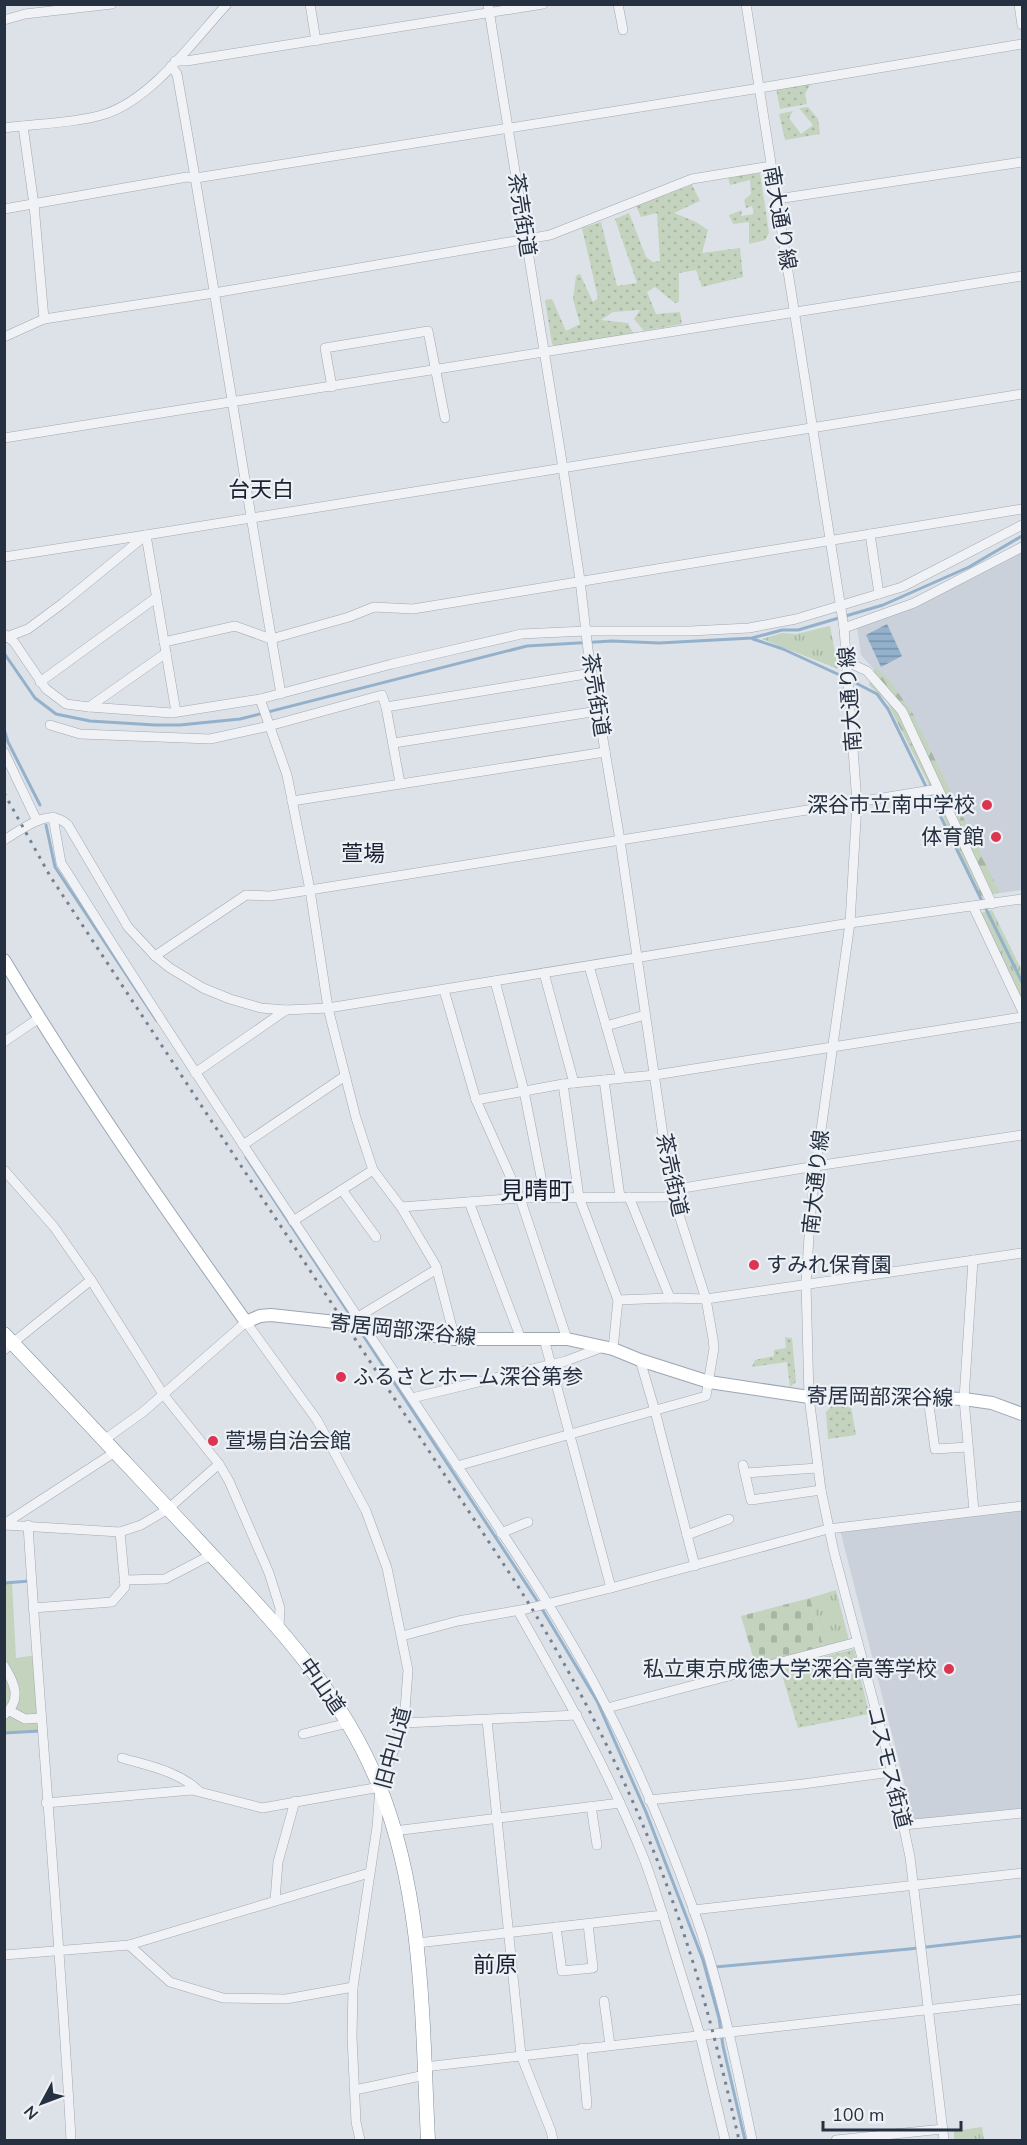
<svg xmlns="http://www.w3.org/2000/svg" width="1027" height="2145" viewBox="0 0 1027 2145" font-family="'Nunito Sans','Noto Sans JP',sans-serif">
	<defs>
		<pattern id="grass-tufts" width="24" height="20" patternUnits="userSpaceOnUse" patternTransform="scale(1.5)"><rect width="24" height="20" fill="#c3d3bd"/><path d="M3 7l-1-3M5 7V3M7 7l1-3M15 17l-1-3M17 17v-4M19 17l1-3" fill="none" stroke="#a7b5a4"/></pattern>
		<pattern id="forest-firs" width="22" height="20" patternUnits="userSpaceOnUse" patternTransform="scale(1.5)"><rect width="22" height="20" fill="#c3d3bd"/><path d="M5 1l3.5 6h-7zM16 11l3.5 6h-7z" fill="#a7b5a4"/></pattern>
		<pattern id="cemetery-stones" width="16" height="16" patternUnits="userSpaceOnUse" patternTransform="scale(1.5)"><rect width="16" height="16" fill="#c3d3bd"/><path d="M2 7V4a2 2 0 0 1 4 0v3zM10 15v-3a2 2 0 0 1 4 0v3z" fill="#a7b5a4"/></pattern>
		<pattern id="garden-dots" width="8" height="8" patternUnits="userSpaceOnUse" patternTransform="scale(1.5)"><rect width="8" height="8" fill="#c3d3bd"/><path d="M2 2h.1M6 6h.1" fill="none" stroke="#a7b5a4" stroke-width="1.8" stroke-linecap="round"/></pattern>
		<pattern id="water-rules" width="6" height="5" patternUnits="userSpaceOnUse" patternTransform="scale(1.5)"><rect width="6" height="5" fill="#94b1cc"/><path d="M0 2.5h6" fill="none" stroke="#7990a7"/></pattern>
	</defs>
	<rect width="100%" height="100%" fill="#dde2e8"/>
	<g fill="#cbd1db">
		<path d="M 1022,551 L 1022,890 L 1001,893 L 992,892 L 892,690 L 861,655 L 857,628 L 924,602 Z"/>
		<path d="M 1022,1510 L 1022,1809 L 914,1821 L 840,1530 Z"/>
	</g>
	<g fill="url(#grass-tufts)">
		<path d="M 830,626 L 838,669 L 762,639 L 782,633 L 796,634 Z"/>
		<path d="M 992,910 L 1022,971 L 1022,1000 L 981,913 Z"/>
		<path d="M 836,1590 L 849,1640 L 824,1649 L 810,1598 Z"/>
		<path d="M 982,2127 L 984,2140 L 954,2140 L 954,2131 Z"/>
	</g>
	<path fill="url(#forest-firs)" d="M 875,667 L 890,681 L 913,714 L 1000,893 L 979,897 L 929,785 L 887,702 L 869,685 Z"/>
	<path fill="url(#cemetery-stones)" d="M 810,1598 L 824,1649 L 756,1667 L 741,1616 Z"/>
	<path fill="#c3d3bd" d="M 12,1582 L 16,1658 L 36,1655 L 42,1731 L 5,1733 L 4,1583 Z"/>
	<g fill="url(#garden-dots)">
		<path d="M 811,83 L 805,94 L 807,104 L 780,109 L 776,88 Z"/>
		<path d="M 808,107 L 818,119 L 820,134 L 785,140 L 779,114 L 793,111 L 789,118 L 801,134 L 813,125 L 799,108 Z"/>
		<path d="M 760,173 L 769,233 L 765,240 L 749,244 L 749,222 L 733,224 L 729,215 L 742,210 L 741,216 L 754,214 L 752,206 L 746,208 L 744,200 L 751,194 L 750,180 L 730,185 L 728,177 Z"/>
		<path d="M 692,185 L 700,201 L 674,213 L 696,222 L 708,230 L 702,253 L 740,248 L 743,277 L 702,287 L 696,270 L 679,273 L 679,302 L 675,303 L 655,287 L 647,292 L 656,314 L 680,312 L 682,324 L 644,331 L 634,319 L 640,310 L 613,312 L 601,320 L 628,323 L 633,333 L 556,347 L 552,344 L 545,300 L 552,299 L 566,331 L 580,324 L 573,299 L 576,276 L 580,274 L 593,302 L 598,298 L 582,228 L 601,222 L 617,286 L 637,283 L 615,219 L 629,213 L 646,257 L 653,262 L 660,261 L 657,213 L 641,217 L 636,206 Z"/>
		<path d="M 785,1337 L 792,1338 L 796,1382 L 790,1387 L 787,1362 L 752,1367 L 755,1360 L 774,1356 L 774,1350 L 786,1348 Z"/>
		<path d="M 846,1402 L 851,1407 L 856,1435 L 828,1439 L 826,1412 L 835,1403 Z"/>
		<path d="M 854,1649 L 869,1714 L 798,1728 L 780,1668 Z"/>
	</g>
	<path fill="url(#water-rules)" d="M 887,624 L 902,656 L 881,667 L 866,635 Z"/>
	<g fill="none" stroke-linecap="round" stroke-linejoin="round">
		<g stroke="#94b1cc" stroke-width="3">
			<path d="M 753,639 L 783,649 L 844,677"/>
			<path d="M 4,653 L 35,698 L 56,714 L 90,721 L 155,725 L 180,725 L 240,719 L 527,646 L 612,641 L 659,643 L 752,638 L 782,630 L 798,630 L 883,605 L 969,567 L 1022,536"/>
			<path d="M 850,680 L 877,694 L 888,709 L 982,901"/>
			<path d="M 4,729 L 8,742 L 40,805"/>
			<path d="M 46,825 L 55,867 L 157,1021"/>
			<path d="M 985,907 L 1022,982"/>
			<path d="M 246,1157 L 352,1318"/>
			<path d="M 359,1329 L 538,1602"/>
			<path d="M 4,1583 L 30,1581"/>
			<path d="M 542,1609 L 597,1701 L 646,1812 L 667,1867 L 703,1960 L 719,2018 L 723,2046 L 745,2140"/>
			<path d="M 4,1733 L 40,1731"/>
			<path d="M 715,1967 L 909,1949 L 1022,1936"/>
		</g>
		<defs>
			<g id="minor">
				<path d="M 310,4 L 316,41"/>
				<path d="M 618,4 L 623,30"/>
				<path d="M 746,4 L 844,628 L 857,803 L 850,923 L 816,1166 L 810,1221 L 806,1283 L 809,1397 L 821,1490 L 834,1552 L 892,1772 L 910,1857 L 944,2140"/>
				<path d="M 1019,4 L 1022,25"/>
				<path d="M 4,20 L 25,14 L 112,4"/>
				<path d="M 175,61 L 186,61 L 543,4"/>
				<path d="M 171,66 L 177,74 C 214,280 245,488 281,694"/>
				<path d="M 23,126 L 34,205 L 44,319"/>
				<path d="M 4,128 C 34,124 77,123 105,114 C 152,99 194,40 227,4"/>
				<path d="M 777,199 L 1022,162"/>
				<path d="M 4,209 L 187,177 L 196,178 L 760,88 L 1022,44"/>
				<path d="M 4,337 L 44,319 L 214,293 L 550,235 L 692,179 L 771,166"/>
				<path d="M 332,387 L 325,348 L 428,331 L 445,418"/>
				<path d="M 4,438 L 1022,276"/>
				<path d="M 870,534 L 879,594"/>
				<path d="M 4,557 L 146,535 L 176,712"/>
				<path d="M 844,628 L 914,603 L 1022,547"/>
				<path d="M 4,634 L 14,642 L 46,689 L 66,704 L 89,707 L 172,713 L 260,699 L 392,664 L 521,634 L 586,631 L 690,631 L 749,628 L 796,619 L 902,587 L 1022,525"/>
				<path d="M 4,638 L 28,629 L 63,603 L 146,535 L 1022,394"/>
				<path d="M 164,642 L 235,626 L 271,639 L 349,617 L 374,607 L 413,609 L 1022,509"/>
				<path d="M 847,662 L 867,671 L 902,711 L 992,904"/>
				<path d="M 40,682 L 157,597"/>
				<path d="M 260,699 L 287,775 L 310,890 L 328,1008 L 356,1118 L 373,1170 L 401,1207 L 436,1266 L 455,1339"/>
				<path d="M 89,707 L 166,653"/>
				<path d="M 50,725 L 80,734 L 210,739 L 269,726 L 382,695 L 386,707"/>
				<path d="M 394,743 L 598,711"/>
				<path d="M 4,752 L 37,821"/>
				<path d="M 400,783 L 386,707 L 592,673"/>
				<path d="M 292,801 L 605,752"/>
				<path d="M 53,817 L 61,863 L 70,877 C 181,1054 298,1227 413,1400 C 480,1501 552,1600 607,1708 C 639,1770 669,1842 693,1908 C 720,1983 736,2063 752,2140"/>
				<path d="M 4,840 C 23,829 49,806 68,825 L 128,927 L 155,956 L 170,968 L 203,988 L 230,999 L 261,1008 L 286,1010 L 328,1008 L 850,923 L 1022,899"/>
				<path d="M 973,906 L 1022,1010"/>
				<path d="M 155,956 L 246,895 L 270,896 L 310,890 L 938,789"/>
				<path d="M 589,966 L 621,1078"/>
				<path d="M 544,973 L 574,1083"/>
				<path d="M 495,981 L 524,1091 L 545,1197"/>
				<path d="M 444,990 L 476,1100 L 520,1198 L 567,1339"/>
				<path d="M 606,1026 L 645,1015"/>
				<path d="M 4,1042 L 39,1018"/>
				<path d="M 195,1073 L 286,1010"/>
				<path d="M 604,1080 L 620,1197"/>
				<path d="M 563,1084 L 579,1197 L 618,1300 L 613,1349"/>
				<path d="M 476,1100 L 563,1084 L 655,1075 L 1022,1017"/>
				<path d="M 243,1145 L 345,1076"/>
				<path d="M 4,1170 L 54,1227 L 91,1280 L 163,1394 L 219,1464 L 229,1481 L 269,1573 L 280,1608 L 279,1628"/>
				<path d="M 342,1190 L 376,1237"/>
				<path d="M 671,1190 L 816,1166 L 1022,1135"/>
				<path d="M 629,1197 L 670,1298"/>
				<path d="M 469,1202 L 521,1339"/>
				<path d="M 401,1207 L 520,1198 L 673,1197"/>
				<path d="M 293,1221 L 373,1170"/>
				<path d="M 973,1260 L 964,1399 L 974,1511"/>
				<path d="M 618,1300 L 670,1298 L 706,1299 L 1022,1253"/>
				<path d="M 358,1317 L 437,1269"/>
				<path d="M 544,1339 L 611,1588"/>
				<path d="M 4,1350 L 91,1280"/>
				<path d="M 640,1360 L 655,1411 L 695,1566"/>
				<path d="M 412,1398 L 566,1361 L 603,1347"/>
				<path d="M 928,1398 L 935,1449 L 968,1447"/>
				<path d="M 104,1440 L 143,1412 L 246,1322 L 317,1420 L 366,1511 L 387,1568 L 408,1670 L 404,1723 L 380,1787 L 377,1827 L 353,1987 L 352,2037 L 356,2122 L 360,2140"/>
				<path d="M 743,1465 L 751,1500 L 821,1490"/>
				<path d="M 457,1466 L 706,1396 L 714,1348 L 713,1339 L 706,1299 L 671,1190 L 620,840 L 588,650 L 580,580 L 563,468 L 488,4"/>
				<path d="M 745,1473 L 818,1468"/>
				<path d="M 4,1524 L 115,1452"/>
				<path d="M 4,1525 L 120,1532 L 141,1525 L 168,1509 L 219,1464"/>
				<path d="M 28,1525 C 41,1730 60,1935 71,2140"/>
				<path d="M 501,1533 L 528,1522"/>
				<path d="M 687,1535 L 729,1519"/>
				<path d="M 124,1580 L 165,1579 L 211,1555"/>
				<path d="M 33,1608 L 112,1602 L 125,1587 L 120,1532"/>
				<path d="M 402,1636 L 458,1621 L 526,1609 L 611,1588 L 828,1529 L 1022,1506"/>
				<path d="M 4,1666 C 14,1682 23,1700 4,1715"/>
				<path d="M 607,1708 L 857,1642"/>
				<path d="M 10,1711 L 25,1719 L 41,1718"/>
				<path d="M 487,1720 L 521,2055 L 551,2131 L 553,2140"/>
				<path d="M 404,1723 L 577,1715"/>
				<path d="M 303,1734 L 348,1723"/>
				<path d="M 122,1758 C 149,1766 178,1771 199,1791"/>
				<path d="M 649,1800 L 803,1784 L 892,1772"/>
				<path d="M 46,1803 L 192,1790 L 262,1808 L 380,1787"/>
				<path d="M 591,1806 L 597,1845"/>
				<path d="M 904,1825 L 1022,1813"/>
				<path d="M 394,1831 L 620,1803"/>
				<path d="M 275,1900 L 278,1862 L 295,1801"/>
				<path d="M 693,1910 L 1022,1873"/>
				<path d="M 663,1915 L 700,2035 L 725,2140"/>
				<path d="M 556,1927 L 562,1971 L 593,1968 L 588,1924"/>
				<path d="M 417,1943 L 663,1915 C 657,1897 651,1877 644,1859 C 610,1773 564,1692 518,1611"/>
				<path d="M 129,1945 L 170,1982 L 223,1998 L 286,1999 L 353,1987"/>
				<path d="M 4,1955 L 129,1945 L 369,1873"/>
				<path d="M 604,2001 L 610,2045"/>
				<path d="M 582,2048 L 587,2105"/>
				<path d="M 424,2067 L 1022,1999"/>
				<path d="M 355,2090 L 425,2075"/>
				<path d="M 836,2140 L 943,2129"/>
			</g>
			<path id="major" d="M 4,960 C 79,1085 162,1204 246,1322 L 260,1316 L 271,1315 L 363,1325 L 455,1339 L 567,1339 L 613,1349 L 640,1360 L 709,1382 L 809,1397 L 861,1395 L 964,1399 L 992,1403 L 1022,1414"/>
			<path id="highway" d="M 4,1334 C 68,1401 131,1469 194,1536 C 265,1613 341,1688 380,1788 C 424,1899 422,2022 428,2140"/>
		</defs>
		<use href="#minor" stroke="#a2a9b2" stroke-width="10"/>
		<use href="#major" stroke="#9ba6b5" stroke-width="14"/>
		<use href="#highway" stroke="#838fa0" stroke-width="15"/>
		<use href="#minor" stroke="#f0f2f6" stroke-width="9"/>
		<use href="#major" stroke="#fff" stroke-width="12"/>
		<use href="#highway" stroke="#fff" stroke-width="14"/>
		<path stroke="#758193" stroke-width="3" stroke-dasharray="3 6" stroke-linecap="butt" d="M 4,793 L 50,876 L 514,1580 C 588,1696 650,1825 691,1956 C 710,2017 725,2079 739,2140"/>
	</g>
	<g fill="#db3552" stroke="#edf1f6" stroke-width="2">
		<circle cx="987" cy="805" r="6"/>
		<circle cx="996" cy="837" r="6"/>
		<circle cx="754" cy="1265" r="6"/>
		<circle cx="341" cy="1377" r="6"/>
		<circle cx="213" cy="1441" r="6"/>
		<circle cx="949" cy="1669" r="6"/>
	</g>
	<g text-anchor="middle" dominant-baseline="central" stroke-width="4.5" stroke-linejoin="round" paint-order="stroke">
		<g font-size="21" fill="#253040" stroke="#edf1f6">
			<text transform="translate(522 215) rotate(81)">茶売街道</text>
			<text transform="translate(780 218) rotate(80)">南大通り線</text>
			<text transform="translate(596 695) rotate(81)">茶売街道</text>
			<text transform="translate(850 699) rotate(-94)">南大通り線</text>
			<text transform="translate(672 1175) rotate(78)">茶売街道</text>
			<text transform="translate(816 1182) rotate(-84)">南大通り線</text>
			<text transform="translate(403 1330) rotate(6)">寄居岡部深谷線</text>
			<text transform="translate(880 1397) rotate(1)">寄居岡部深谷線</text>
			<text transform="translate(322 1686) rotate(55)">中山道</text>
			<text transform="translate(393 1748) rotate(-75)">旧中山道</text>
			<text transform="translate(889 1767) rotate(76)">コスモス街道</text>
		</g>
		<g font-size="21" fill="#253040" stroke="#edf1f6" text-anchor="end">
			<text x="975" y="805">深谷市立南中学校</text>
			<text x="984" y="837">体育館</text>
			<text x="766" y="1265" text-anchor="start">すみれ保育園</text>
			<text x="353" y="1377" text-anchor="start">ふるさとホーム深谷第参</text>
			<text x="225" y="1441" text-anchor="start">萱場自治会館</text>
			<text x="937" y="1669">私立東京成徳大学深谷高等学校</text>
		</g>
		<g font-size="22" fill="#182131" stroke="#edf1f6">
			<text x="261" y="490">台天白</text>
			<text x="363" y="854">萱場</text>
			<text x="495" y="1965">前原</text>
		</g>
		<g font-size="24" fill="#182131" stroke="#edf1f6">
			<text x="536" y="1191">見晴町</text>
		</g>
	</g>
	<rect width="1027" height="2145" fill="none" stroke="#253040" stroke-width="12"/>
	<g transform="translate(42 2103) rotate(229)" stroke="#edf1f6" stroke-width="4.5" paint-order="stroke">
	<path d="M0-4.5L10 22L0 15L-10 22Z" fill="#253040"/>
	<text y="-9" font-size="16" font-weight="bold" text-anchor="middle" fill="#253040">N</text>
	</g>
	<path d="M823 2121v9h138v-9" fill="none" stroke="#253040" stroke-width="3"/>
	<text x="832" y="2121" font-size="18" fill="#253040" stroke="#edf1f6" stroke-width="4.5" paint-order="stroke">100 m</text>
</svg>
